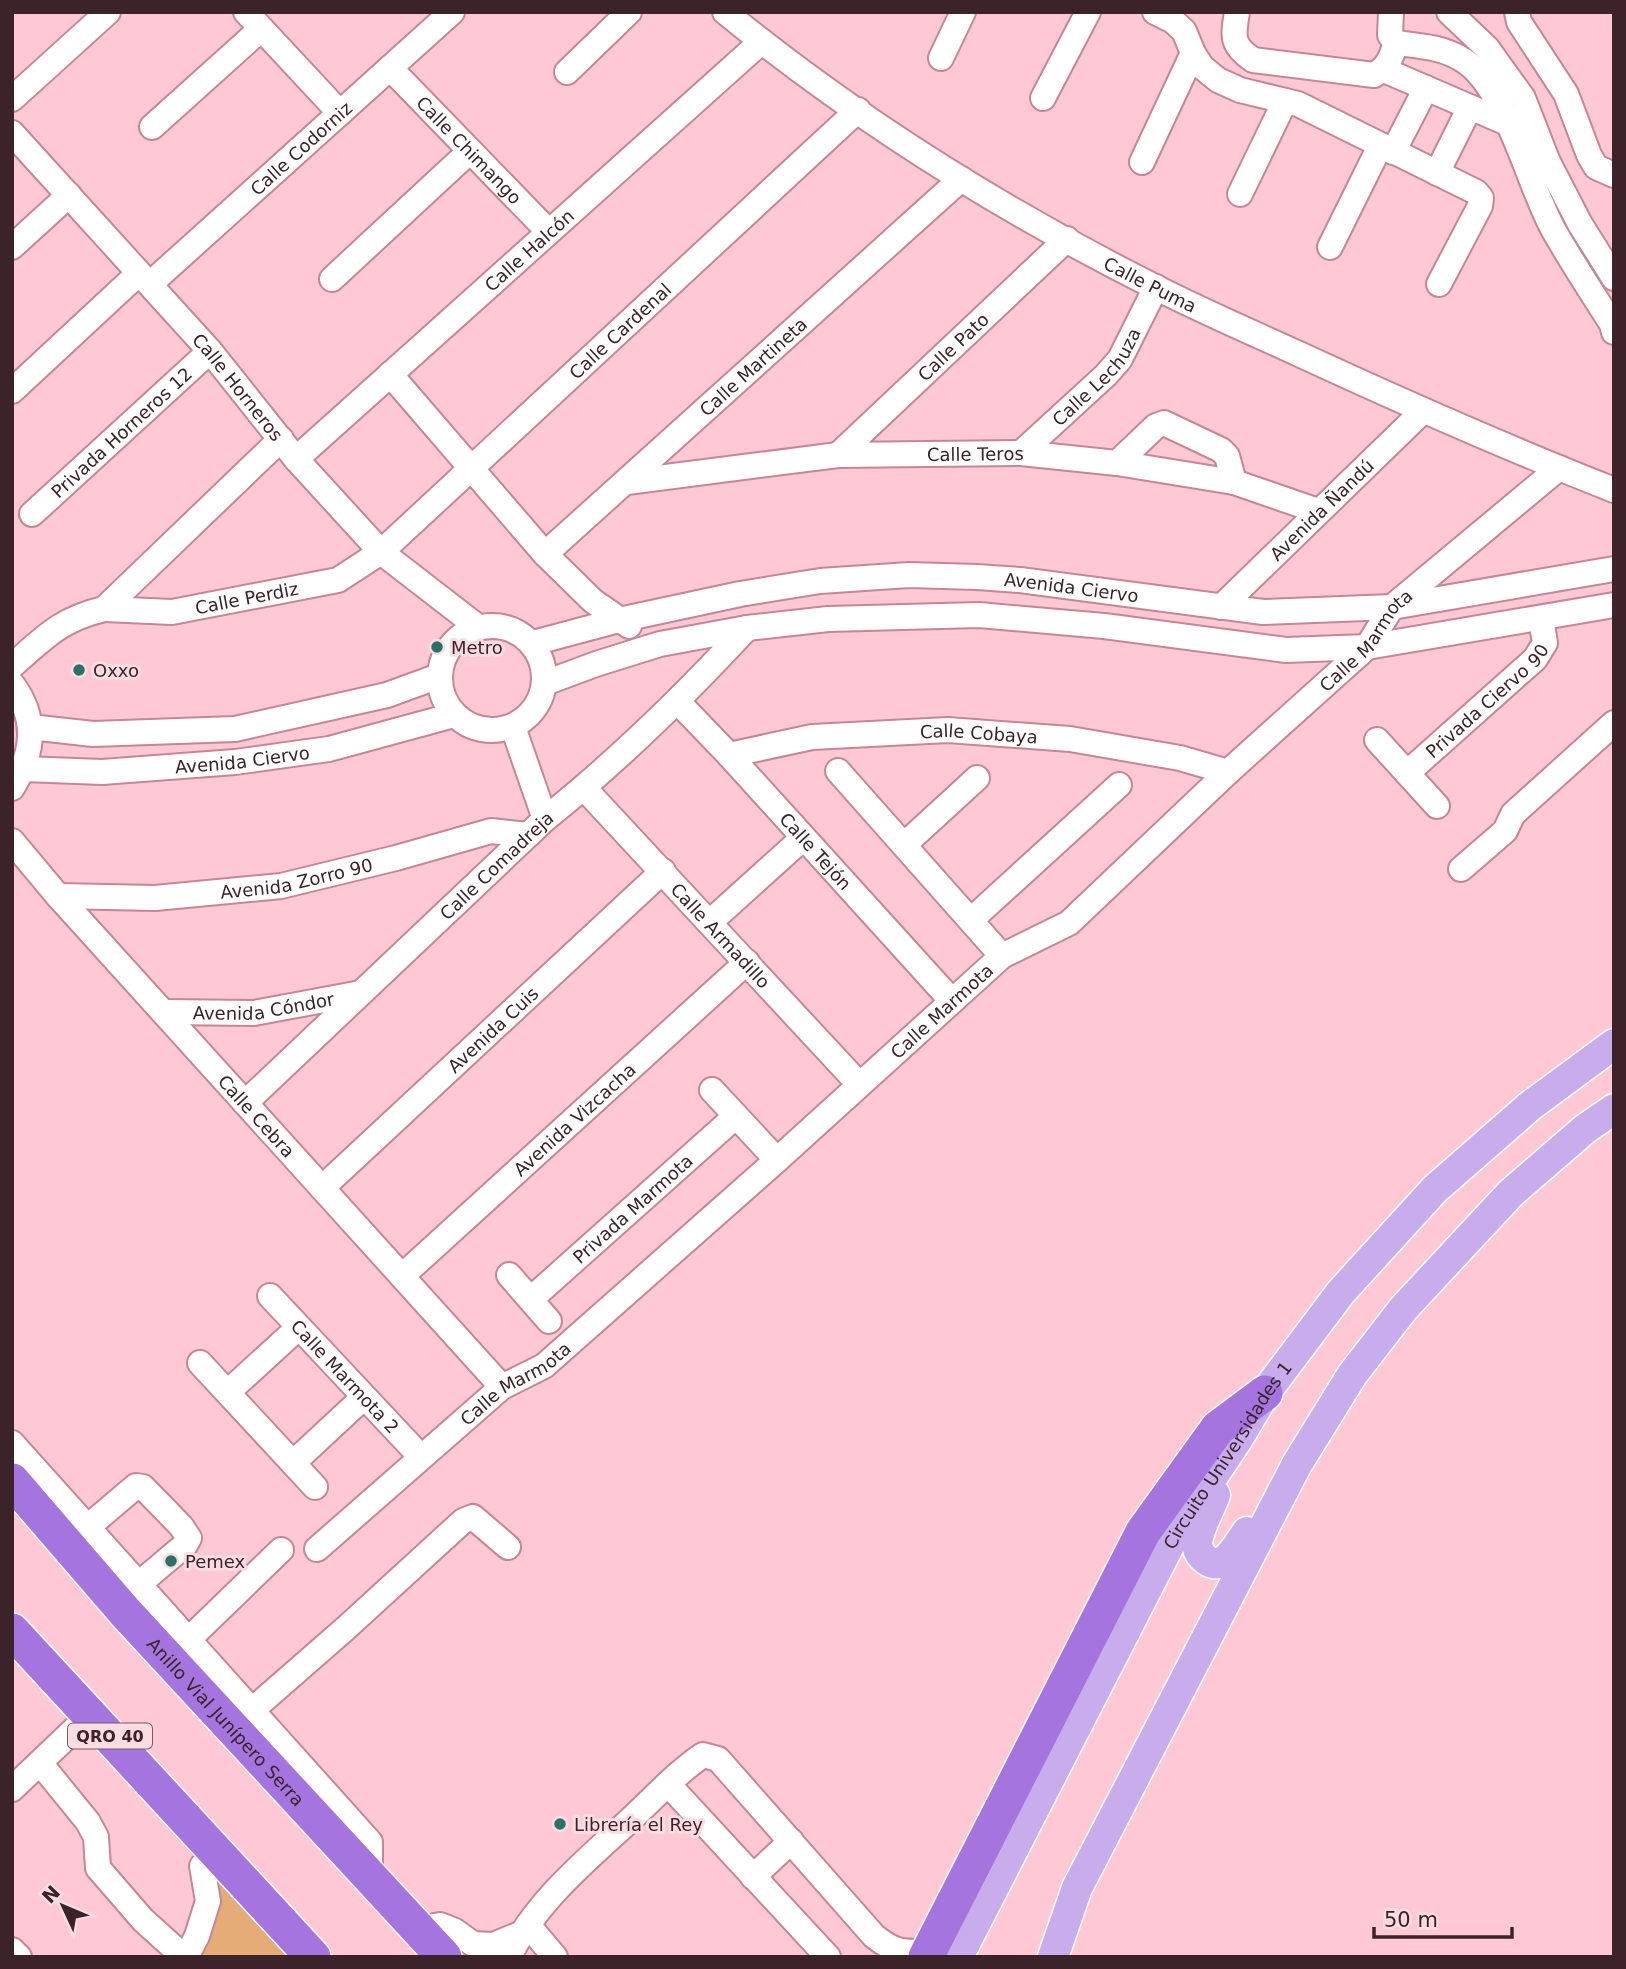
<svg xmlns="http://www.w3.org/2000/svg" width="1626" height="1969" viewBox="0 0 1626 1969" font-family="'DejaVu Sans',sans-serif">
	<rect width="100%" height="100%" fill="#fec8d4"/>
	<path fill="#e5ac77" d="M 12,1631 L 313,1957 L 186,1957 L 202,1865 L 12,1658 Z"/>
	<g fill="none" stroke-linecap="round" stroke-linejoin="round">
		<defs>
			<g id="minor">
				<path d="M 246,12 L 340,113"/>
				<path id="s1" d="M 725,12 C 856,119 1004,211 1155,287 C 1202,311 1251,332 1299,354 C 1403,402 1507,448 1614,490"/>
				<path d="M 1155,12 L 1173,21 L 1184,31 L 1193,53 L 1202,67 L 1218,80 L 1240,90 L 1298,104 L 1476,192 L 1481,198 L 1480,206 L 1439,284"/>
				<path d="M 1237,12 C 1233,37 1231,45 1253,60 L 1374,75 C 1388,67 1391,58 1396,43 C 1420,46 1443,47 1463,60 C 1506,86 1528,184 1553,229 C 1571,261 1592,293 1612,324 L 1614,332"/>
				<path d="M 1391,12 L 1390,35 L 1396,43"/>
				<path d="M 1449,12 L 1487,48 L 1523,98 L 1548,162 L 1580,224 L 1614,278"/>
				<path d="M 1517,12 L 1519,22 L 1566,94 L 1589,155 L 1596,167 L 1614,175"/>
				<path d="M 941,58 L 963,12"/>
				<path id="s2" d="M 390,68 L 548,231"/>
				<path d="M 1384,70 L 1507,123"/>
				<path d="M 567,72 L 629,12"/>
				<path d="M 1043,98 L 1088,12"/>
				<path d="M 12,99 L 108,12"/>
				<path d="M 152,127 L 261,29"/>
				<path id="s3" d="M 12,133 L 210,351 L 296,459 L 381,552 L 478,627"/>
				<path d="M 1393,152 L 1426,88"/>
				<path d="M 1142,162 L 1193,53"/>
				<path d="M 1437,173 L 1470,107"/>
				<path d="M 1240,194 L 1285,101"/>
				<path d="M 12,247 L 69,195"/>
				<path d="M 1330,247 L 1380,146"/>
				<path d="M 332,279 L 470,151"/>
				<path id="s4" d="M 150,284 L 452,12"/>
				<path d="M 390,374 L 545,554 L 593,601 L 629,626"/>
				<path d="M 12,391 L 139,273"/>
				<path id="s5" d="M 1021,453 L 1106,375 L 1120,359 L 1156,287"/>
				<path id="s6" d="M 838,455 L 1067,239"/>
				<path id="s7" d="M 296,459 L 761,42"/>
				<path d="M 1117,463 L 1156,426 L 1164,423 L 1221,450 L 1227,456 L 1234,482"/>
				<path id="s8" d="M 627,482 L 838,455 L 1021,453 L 1117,463 L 1234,482 L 1318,511"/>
				<path id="s9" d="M 32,514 L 210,351"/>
				<path id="s10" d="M 545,554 L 961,179"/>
				<path id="s11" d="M 1221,607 L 1423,411"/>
				<path id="s12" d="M 104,609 L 172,612 L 338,580 L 381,552 L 858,110"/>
				<circle cx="492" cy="678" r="52"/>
				<path id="s13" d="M 533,643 L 619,620 L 740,594 L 820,581 L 909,575 L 977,577 L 1020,580 L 1263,612 L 1392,607 L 1614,569"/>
				<path d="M 12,666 C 45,637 61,619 104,609 L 281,439"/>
				<path d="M 545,683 L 596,664 L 660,644 L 747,628 L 828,619 L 979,615 L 1104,626 L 1286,650 L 1367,647 L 1614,605"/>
				<path d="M 12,684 C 38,719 34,753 12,788"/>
				<path id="s14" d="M 678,702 L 729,755 L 952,1001"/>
				<path d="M 30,727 L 93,734 L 235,729 L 387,695 L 439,676"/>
				<path d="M 513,727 L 545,819"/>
				<path d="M 1377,740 L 1437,806"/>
				<path id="s15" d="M 729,755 L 812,737 L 948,730 L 1070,739 L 1180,758 L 1228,772"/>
				<path id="s16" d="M 24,769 L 102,772 L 235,762 L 329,749 L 454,715"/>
				<path d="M 838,771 L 1002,956"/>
				<path id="s17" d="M 1407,773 L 1535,659 L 1545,643 L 1541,619"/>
				<path id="s18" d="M 584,788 L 859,1084"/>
				<path id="s19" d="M 12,841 L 58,896 L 502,1387"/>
				<path d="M 904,845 L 977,778"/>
				<path d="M 1461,869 L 1505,831 L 1513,814 L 1614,723"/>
				<path id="s20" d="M 58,896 L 155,898 L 281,886 L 396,858 L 491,831 L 528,835"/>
				<path d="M 971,920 L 1119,785"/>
				<path d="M 710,922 L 803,838"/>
				<path id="s21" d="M 164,1012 L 254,1013 L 361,993"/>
				<path d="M 712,1090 L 777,1160"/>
				<path id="s22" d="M 245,1103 L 545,819 C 618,761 684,696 747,628"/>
				<path id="s23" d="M 322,1188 L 663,871"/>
				<path d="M 509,1275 L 549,1321"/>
				<path id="s24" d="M 402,1276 L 747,962"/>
				<path id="s25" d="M 270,1296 L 421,1457"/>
				<path id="s26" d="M 531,1299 L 736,1116"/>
				<path d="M 200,1363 L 315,1487"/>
				<path d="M 229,1391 L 298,1328"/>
				<path d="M 12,1443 L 370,1842 L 370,1874"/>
				<path d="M 293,1463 L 364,1397"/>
				<path d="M 89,1526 L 136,1486 L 143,1487 L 181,1526 L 189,1538 L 185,1545 L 140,1583"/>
				<path id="s27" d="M 317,1549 L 502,1387 L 544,1366 L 777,1160 L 1002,956 L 1069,923 L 1228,772 L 1367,647 L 1392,607 L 1559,468"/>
				<path d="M 189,1639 L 281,1550"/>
				<path d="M 251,1711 L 346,1628 L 463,1521 L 473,1517 L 508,1547"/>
				<path d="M 40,1763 L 88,1822 L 96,1837 L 98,1868 L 143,1920 L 184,1957"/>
				<path d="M 668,1784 L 828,1957"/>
				<path d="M 12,1789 L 76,1728"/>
				<path d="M 753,1877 L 791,1841"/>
				<path d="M 528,1925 L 555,1957"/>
				<path d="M 418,1929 L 440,1925 L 455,1931 L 473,1944 L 493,1945 L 520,1934"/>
				<path d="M 12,1950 L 19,1957"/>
				<path d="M 186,1957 L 197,1936 L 208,1901 L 202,1866"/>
				<path d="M 509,1957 C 535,1902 587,1860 630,1820 C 654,1798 676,1773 703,1755 L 718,1759 L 874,1936 C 895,1953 902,1952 928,1952"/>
			</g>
			<g id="major">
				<path d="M 1215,1495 C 1210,1509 1199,1527 1197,1542 C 1197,1548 1199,1553 1203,1557 C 1222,1577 1237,1546 1247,1532"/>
				<path id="s28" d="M 958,1957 L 1177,1530 L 1237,1440 L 1265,1393 L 1341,1292 L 1435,1189 L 1530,1106 L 1614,1044"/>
				<path d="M 1053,1957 L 1077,1888 L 1297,1464 L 1352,1375 L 1403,1309 L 1511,1193 L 1585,1129 L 1614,1109"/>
			</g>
			<g id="highway">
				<path id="s29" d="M 12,1481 L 125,1612 L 444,1957"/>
				<path d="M 12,1631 L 313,1957"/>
				<path d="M 926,1957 L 1143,1532 L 1218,1428 L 1265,1393"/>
			</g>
		</defs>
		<use href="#minor" stroke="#c68696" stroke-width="28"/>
		<use href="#major" stroke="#fff" stroke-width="33"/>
		<use href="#highway" stroke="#fff" stroke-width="38"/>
		<use href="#minor" stroke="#fff" stroke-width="24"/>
		<use href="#major" stroke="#c9aceb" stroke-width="30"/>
		<use href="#highway" stroke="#a574de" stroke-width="35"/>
	</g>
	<g fill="#2a7168" stroke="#f9dde3" stroke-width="2.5">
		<circle cx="437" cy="647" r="7"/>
		<circle cx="79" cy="670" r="7"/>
		<circle cx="171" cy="1561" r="7"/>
		<circle cx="560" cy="1824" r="7"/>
	</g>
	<g text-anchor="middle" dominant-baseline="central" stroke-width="6" stroke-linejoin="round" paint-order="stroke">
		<rect fill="#f9dde3" stroke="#755b61" stroke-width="2" x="68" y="1723.5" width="84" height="25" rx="5"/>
		<g font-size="16" font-weight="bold" fill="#3c2329">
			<text x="110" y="1736">QRO 40</text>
		</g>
		<g font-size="18" fill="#3c2329" stroke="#f9dde3">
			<text stroke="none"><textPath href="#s4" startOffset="203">Calle Codorniz</textPath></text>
			<text stroke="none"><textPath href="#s2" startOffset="114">Calle Chimango</textPath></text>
			<text stroke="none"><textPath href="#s7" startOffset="313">Calle Halcón</textPath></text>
			<text stroke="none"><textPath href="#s1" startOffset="506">Calle Puma</textPath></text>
			<text stroke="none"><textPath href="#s12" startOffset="614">Calle Cardenal</textPath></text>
			<text stroke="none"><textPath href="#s6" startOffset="158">Calle Pato</textPath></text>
			<text stroke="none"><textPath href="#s10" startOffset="280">Calle Martineta</textPath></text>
			<text stroke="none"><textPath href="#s5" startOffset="108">Calle Lechuza</textPath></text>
			<text stroke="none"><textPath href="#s3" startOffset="340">Calle Horneros</textPath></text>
			<text stroke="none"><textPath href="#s9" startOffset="121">Privada Horneros 12</textPath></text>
			<text stroke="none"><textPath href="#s8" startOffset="350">Calle Teros</textPath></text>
			<text stroke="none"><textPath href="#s11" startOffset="140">Avenida Ñandú</textPath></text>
			<text stroke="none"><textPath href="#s13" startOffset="546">Avenida Ciervo</textPath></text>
			<text stroke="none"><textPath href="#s12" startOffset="144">Calle Perdiz</textPath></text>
			<text stroke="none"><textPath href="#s27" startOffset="1393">Calle Marmota</textPath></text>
			<text stroke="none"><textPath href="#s17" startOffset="108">Privada Ciervo 90</textPath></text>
			<text stroke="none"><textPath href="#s15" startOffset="252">Calle Cobaya</textPath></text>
			<text stroke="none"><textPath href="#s16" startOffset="219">Avenida Ciervo</textPath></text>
			<text stroke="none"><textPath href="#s14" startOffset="203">Calle Tejón</textPath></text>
			<text stroke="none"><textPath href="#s22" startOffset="346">Calle Comadreja</textPath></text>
			<text stroke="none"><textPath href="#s20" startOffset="240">Avenida Zorro 90</textPath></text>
			<text stroke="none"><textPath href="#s18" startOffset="201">Calle Armadillo</textPath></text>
			<text stroke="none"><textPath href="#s21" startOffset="100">Avenida Cóndor</textPath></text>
			<text stroke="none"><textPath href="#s27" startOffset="826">Calle Marmota</textPath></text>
			<text stroke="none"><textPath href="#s23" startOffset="233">Avenida Cuis</textPath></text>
			<text stroke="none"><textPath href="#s19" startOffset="368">Calle Cebra</textPath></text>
			<text stroke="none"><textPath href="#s24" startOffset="233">Avenida Vizcacha</textPath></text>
			<text stroke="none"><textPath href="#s26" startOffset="136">Privada Marmota</textPath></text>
			<text stroke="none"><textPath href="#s25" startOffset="110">Calle Marmota 2</textPath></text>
			<text stroke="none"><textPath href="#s27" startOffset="259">Calle Marmota</textPath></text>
			<text stroke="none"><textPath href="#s28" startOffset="570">Circuito Universidades 1</textPath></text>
			<text stroke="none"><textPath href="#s29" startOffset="322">Anillo Vial Junípero Serra</textPath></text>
		</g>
		<g font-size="18" fill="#3c2329" stroke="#f9dde3" text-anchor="start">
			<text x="451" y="647">Metro</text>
			<text x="93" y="670">Oxxo</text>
			<text x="185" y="1561">Pemex</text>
			<text x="574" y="1824">Librería el Rey</text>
		</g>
	</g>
	<rect width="1626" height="1969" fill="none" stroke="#3c2329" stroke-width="28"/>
	<g transform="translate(63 1906) rotate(314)" stroke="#f9dde3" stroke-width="5" paint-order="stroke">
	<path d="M0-5L12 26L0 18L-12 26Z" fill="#3c2329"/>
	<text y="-10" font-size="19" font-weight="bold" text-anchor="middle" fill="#3c2329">N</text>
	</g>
	<path d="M1374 1927v10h138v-10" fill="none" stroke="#3c2329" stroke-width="3.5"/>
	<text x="1384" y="1927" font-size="21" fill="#3c2329" stroke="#f9dde3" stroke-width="5" paint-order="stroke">50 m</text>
</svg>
